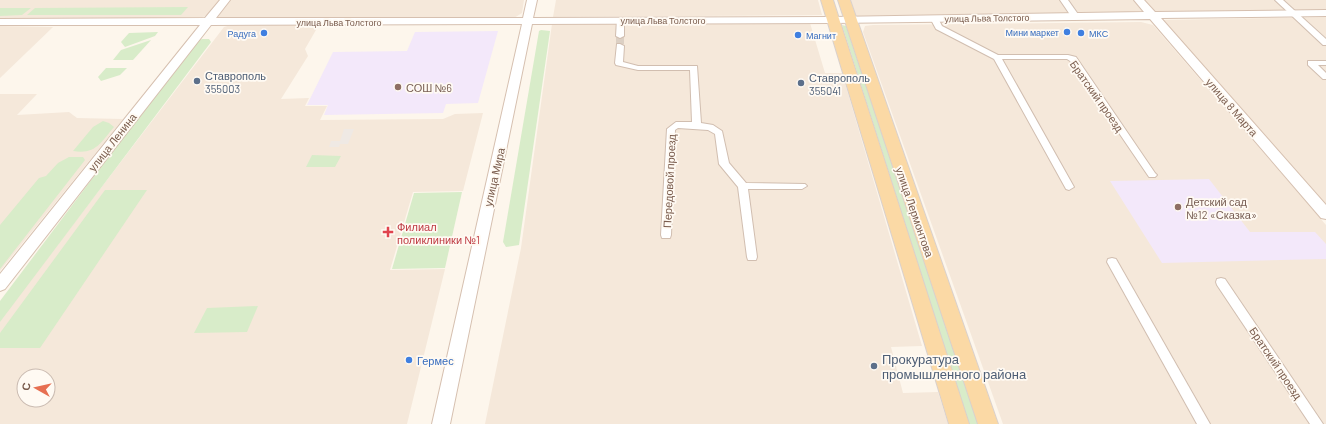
<svg xmlns="http://www.w3.org/2000/svg" width="1326" height="424" viewBox="0 0 1326 424" font-family="Barlow,sans-serif">
	<rect width="100%" height="100%" fill="#fdf6ec"/>
	<g fill="#f5e8da" fill-rule="evenodd">
		<path d="M 0,0 L 220,0 L 208,14 L 200,19 L 0,21 Z"/>
		<path d="M 229,0 L 524,0 L 522,13 L 514,18 L 217,19 L 217,17 Z"/>
		<path d="M 556,0 L 818,0 L 822,15 L 553,17 Z"/>
		<path d="M 850,0 L 1133,0 L 1144,13 L 856,16 Z"/>
		<path d="M 1144,0 L 1326,0 L 1326,11 L 1155,13 Z"/>
		<path d="M 1326,17 L 1326,206 L 1161,20 Z"/>
		<path d="M 1141,22 L 1153,25 L 1326,225 L 1326,424 L 1003,424 L 863,32 L 865,26 L 873,25 Z"/>
		<path d="M 320,23 L 305,49 L 308,56 L 281,99 L 309,98 L 305,106 L 327,106 L 320,120 L 443,119 L 455,114 L 483,113 L 463,191 L 413,192 L 390,270 L 445,269 L 407,424 L 0,424 L 0,320 L 224,27 L 234,24 ZM 24,376 L 48,376 L 48,400 L 24,400 Z"/>
		<path d="M 810,23 L 825,73 L 842,73 L 922,346 L 891,347 L 903,393 L 938,392 L 948,424 L 485,424 L 521,248 L 552,24 Z"/>
		<path d="M 0,26 L 53,27 L 0,78 Z"/>
		<path d="M 0,94 L 37,94 L 17,115 L 69,112 L 77,118 L 123,119 L 0,271 Z"/>
	</g>
	<path fill="#efe9e4" d="M 344,129 L 354,129 L 348,144 L 340,144 L 339,147 L 329,147 L 331,141 L 340,141 Z"/>
	<g fill="#f3e8fa">
		<path d="M 498,31 L 478,103 L 446,104 L 443,113 L 324,115 L 328,105 L 307,105 L 333,52 L 407,51 L 415,32 Z"/>
		<path d="M 1209,179 L 1250,232 L 1315,232 L 1326,244 L 1326,259 L 1162,263 L 1110,181 Z"/>
	</g>
	<g fill="#d8ecc9">
		<path d="M 188,7 L 181,15 L 27,15 L 35,8 Z"/>
		<path d="M 0,8 L 31,8 L 22,15 L 0,16 Z"/>
		<path d="M 842,25 L 846,26 L 978,424 L 969,424 Z"/>
		<path d="M 541,30 L 550,31 L 519,245 L 506,247 L 503,242 L 539,31 Z"/>
		<path d="M 158,32 L 155,36 L 125,47 L 121,42 L 129,33 Z"/>
		<path d="M 202,39 L 209,39 L 211,42 L 0,322 L 0,301 L 193,45 L 196,42 Z"/>
		<path d="M 151,40 L 133,60 L 113,60 L 121,50 Z"/>
		<path d="M 106,68 L 127,68 L 120,75 L 101,81 L 98,77 Z"/>
		<path d="M 103,121 L 109,123 L 114,127 C 101,142 96,155 73,151 L 93,127 Z"/>
		<path d="M 312,155 L 341,156 L 335,167 L 306,167 Z"/>
		<path d="M 69,157 L 83,157 L 85,160 L 0,269 L 0,225 L 39,178 L 46,176 L 58,163 Z"/>
		<path d="M 105,190 L 147,190 L 40,348 L 0,348 L 0,333 Z"/>
		<path d="M 462,192 L 445,268 L 392,269 L 414,193 Z"/>
		<path d="M 258,306 L 247,332 L 194,333 L 207,308 Z"/>
	</g>
	<g fill="none" stroke-linecap="round" stroke-linejoin="round">
		<path stroke="#dcd0c4" stroke-width="8" stroke-dasharray="8 4" stroke-linecap="butt" d="M 620,36 L 620,46"/>
		<defs>
			<g id="street">
				<path d="M 1060,0 L 1068,0 L 1080,17 L 1079,19 L 1073,19 Z"/>
				<path d="M 1275,0 L 1283,0 L 1326,39 L 1326,45 L 1323,45 Z"/>
				<path d="M 931,16 L 937,16 L 942,26 L 998,55 L 1068,55 L 1076,57 L 1155,173 L 1157,175 L 1155,177 L 1149,177 L 1070,61 L 1067,59 L 1002,59 L 1074,187 L 1069,190 L 1066,189 L 994,59 L 936,29 L 930,18 Z"/>
				<path d="M 617,19 L 623,19 L 624,21 L 624,36 L 620,38 L 616,36 Z"/>
				<path d="M 617,44 L 620,44 L 624,46 L 623,62 L 638,66 L 697,66 L 701,123 L 713,125 L 722,131 L 729,163 L 746,183 L 805,184 L 807,186 L 802,189 L 748,189 L 757,257 L 756,260 L 748,260 L 747,257 L 738,187 L 719,164 L 715,134 L 708,130 L 678,128 L 675,130 L 671,235 L 670,238 L 662,238 L 661,235 L 667,129 L 676,122 L 692,122 L 690,70 L 638,70 L 616,65 L 615,63 Z"/>
				<path d="M 1308,61 L 1326,61 L 1326,65 L 1318,65 L 1326,73 L 1326,79 L 1323,79 L 1308,65 Z"/>
				<path d="M 1112,258 L 1116,259 L 1210,424 L 1197,424 L 1107,262 L 1108,259 Z"/>
				<path d="M 1221,278 L 1225,279 L 1323,424 L 1310,424 L 1217,285 L 1216,282 L 1217,279 Z"/>
			</g>
			<path id="secondary" d="M 220,0 L 230,0 L 216,18 L 523,18 L 527,0 L 537,0 L 533,18 L 833,17 L 1144,12 L 1134,0 L 1144,0 L 1155,12 L 1326,10 L 1326,16 L 1161,18 L 1326,205 L 1326,219 L 1321,218 L 1150,19 L 833,23 L 532,24 L 450,424 L 432,424 L 522,24 L 211,25 L 5,289 L 0,291 L 0,274 L 200,25 L 0,25 L 0,19 L 205,18 Z"/>
			<g id="primary">
				<path d="M 821,0 L 833,0 L 969,424 L 949,424 Z"/>
				<path d="M 838,0 L 850,0 L 998,424 L 978,424 Z"/>
			</g>
		</defs>
		<use href="#street" stroke="#d1beb0" stroke-width="2"/>
		<use href="#secondary" stroke="#d6c0b0" stroke-width="2"/>
		<use href="#primary" stroke="#dad1cd" stroke-width="2"/>
		<use href="#street" fill="#fff" fill-rule="evenodd"/>
		<use href="#secondary" fill="#fff" fill-rule="evenodd"/>
		<use href="#primary" fill="#fbd9a5" fill-rule="evenodd"/>
	</g>
	<g fill="#3f7fe0" stroke="#fffaf3" stroke-width="1.5">
		<circle cx="1067" cy="32" r="4"/>
		<circle cx="264" cy="33" r="4"/>
		<circle cx="1081" cy="33" r="4"/>
		<circle cx="798" cy="35" r="4"/>
		<circle cx="409" cy="360" r="4"/>
	</g>
	<g fill="#5c6f8a" stroke="#fffaf3" stroke-width="1.5">
		<circle cx="197" cy="81" r="4"/>
		<circle cx="801" cy="83" r="4"/>
		<circle cx="874" cy="366" r="4"/>
	</g>
	<g fill="#8d6e63" stroke="#fffaf3" stroke-width="1.5">
		<circle cx="398" cy="87" r="4"/>
		<circle cx="1178" cy="207" r="4"/>
	</g>
	<path fill="#e0444e" stroke="#fffaf3" stroke-width="1.5" d="M386 226h4v4h4v4h-4v4h-4v-4h-4v-4h4z"/>
	<g text-anchor="middle" dominant-baseline="central" stroke-width="3.5" stroke-linejoin="round" paint-order="stroke">
		<g font-size="9" fill="#7a5c4d" stroke="#fffaf3">
			<text transform="translate(987 18) rotate(-1)">улица Льва Толстого</text>
			<text x="663" y="20">улица Льва Толстого</text>
			<text x="339" y="22">улица Льва Толстого</text>
		</g>
		<g font-size="9" fill="#366cbe" stroke="#fffaf3" text-anchor="end">
			<text x="1059" y="32">Мини маркет</text>
			<text x="256" y="33">Радуга</text>
			<text x="1089" y="33" text-anchor="start">МКС</text>
			<text x="806" y="35" text-anchor="start">Магнит</text>
		</g>
		<g font-size="11" fill="#4e5e75" stroke="#fffaf3" text-anchor="start">
			<text x="205" y="75">Ставрополь<tspan x="205" dy="13">355003</tspan></text>
			<text x="809" y="77">Ставрополь<tspan x="809" dy="13">355041</tspan></text>
		</g>
		<g font-size="11" fill="#785e54" stroke="#fffaf3" text-anchor="start">
			<text x="406" y="87">СОШ №6</text>
			<text x="1186" y="201">Детский сад<tspan x="1186" dy="13">№12 «Сказка»</tspan></text>
		</g>
		<g font-size="11" fill="#7a5c4d" stroke="#fffaf3">
			<text transform="translate(1097 96) rotate(55)">Братский проезд</text>
			<text transform="translate(1232 107) rotate(49)">улица 8 Марта</text>
			<text transform="translate(112 142) rotate(-52)">улица Ленина</text>
			<text transform="translate(494 177) rotate(-77)">улица Мира</text>
			<text transform="translate(669 181) rotate(-87)">Передовой проезд</text>
			<text transform="translate(915 212) rotate(71)">улица Лермонтова</text>
			<text transform="translate(1276 363) rotate(56)">Братский проезд</text>
		</g>
		<g font-size="11" fill="#be3a42" stroke="#fffaf3" text-anchor="start">
			<text x="397" y="226">Филиал<tspan x="397" dy="13">поликлиники №1</tspan></text>
		</g>
		<g font-size="11" fill="#366cbe" stroke="#fffaf3" text-anchor="start">
			<text x="417" y="360">Гермес</text>
		</g>
		<g font-size="13" fill="#4e5e75" stroke="#fffaf3" text-anchor="start">
			<text x="882" y="359">Прокуратура<tspan x="882" dy="15">промышленного района</tspan></text>
		</g>
	</g>
	<g transform="translate(36 388) rotate(278)"><circle r="19" fill="#fffaf3" stroke="#cabbb1"/>
	<path d="M0-3L7 15L0 10L-7 15Z" fill="#e76f51"/>
	<text y="-6" font-size="11" font-weight="bold" text-anchor="middle" fill="#7a5c4d">С</text>
	</g>
</svg>
